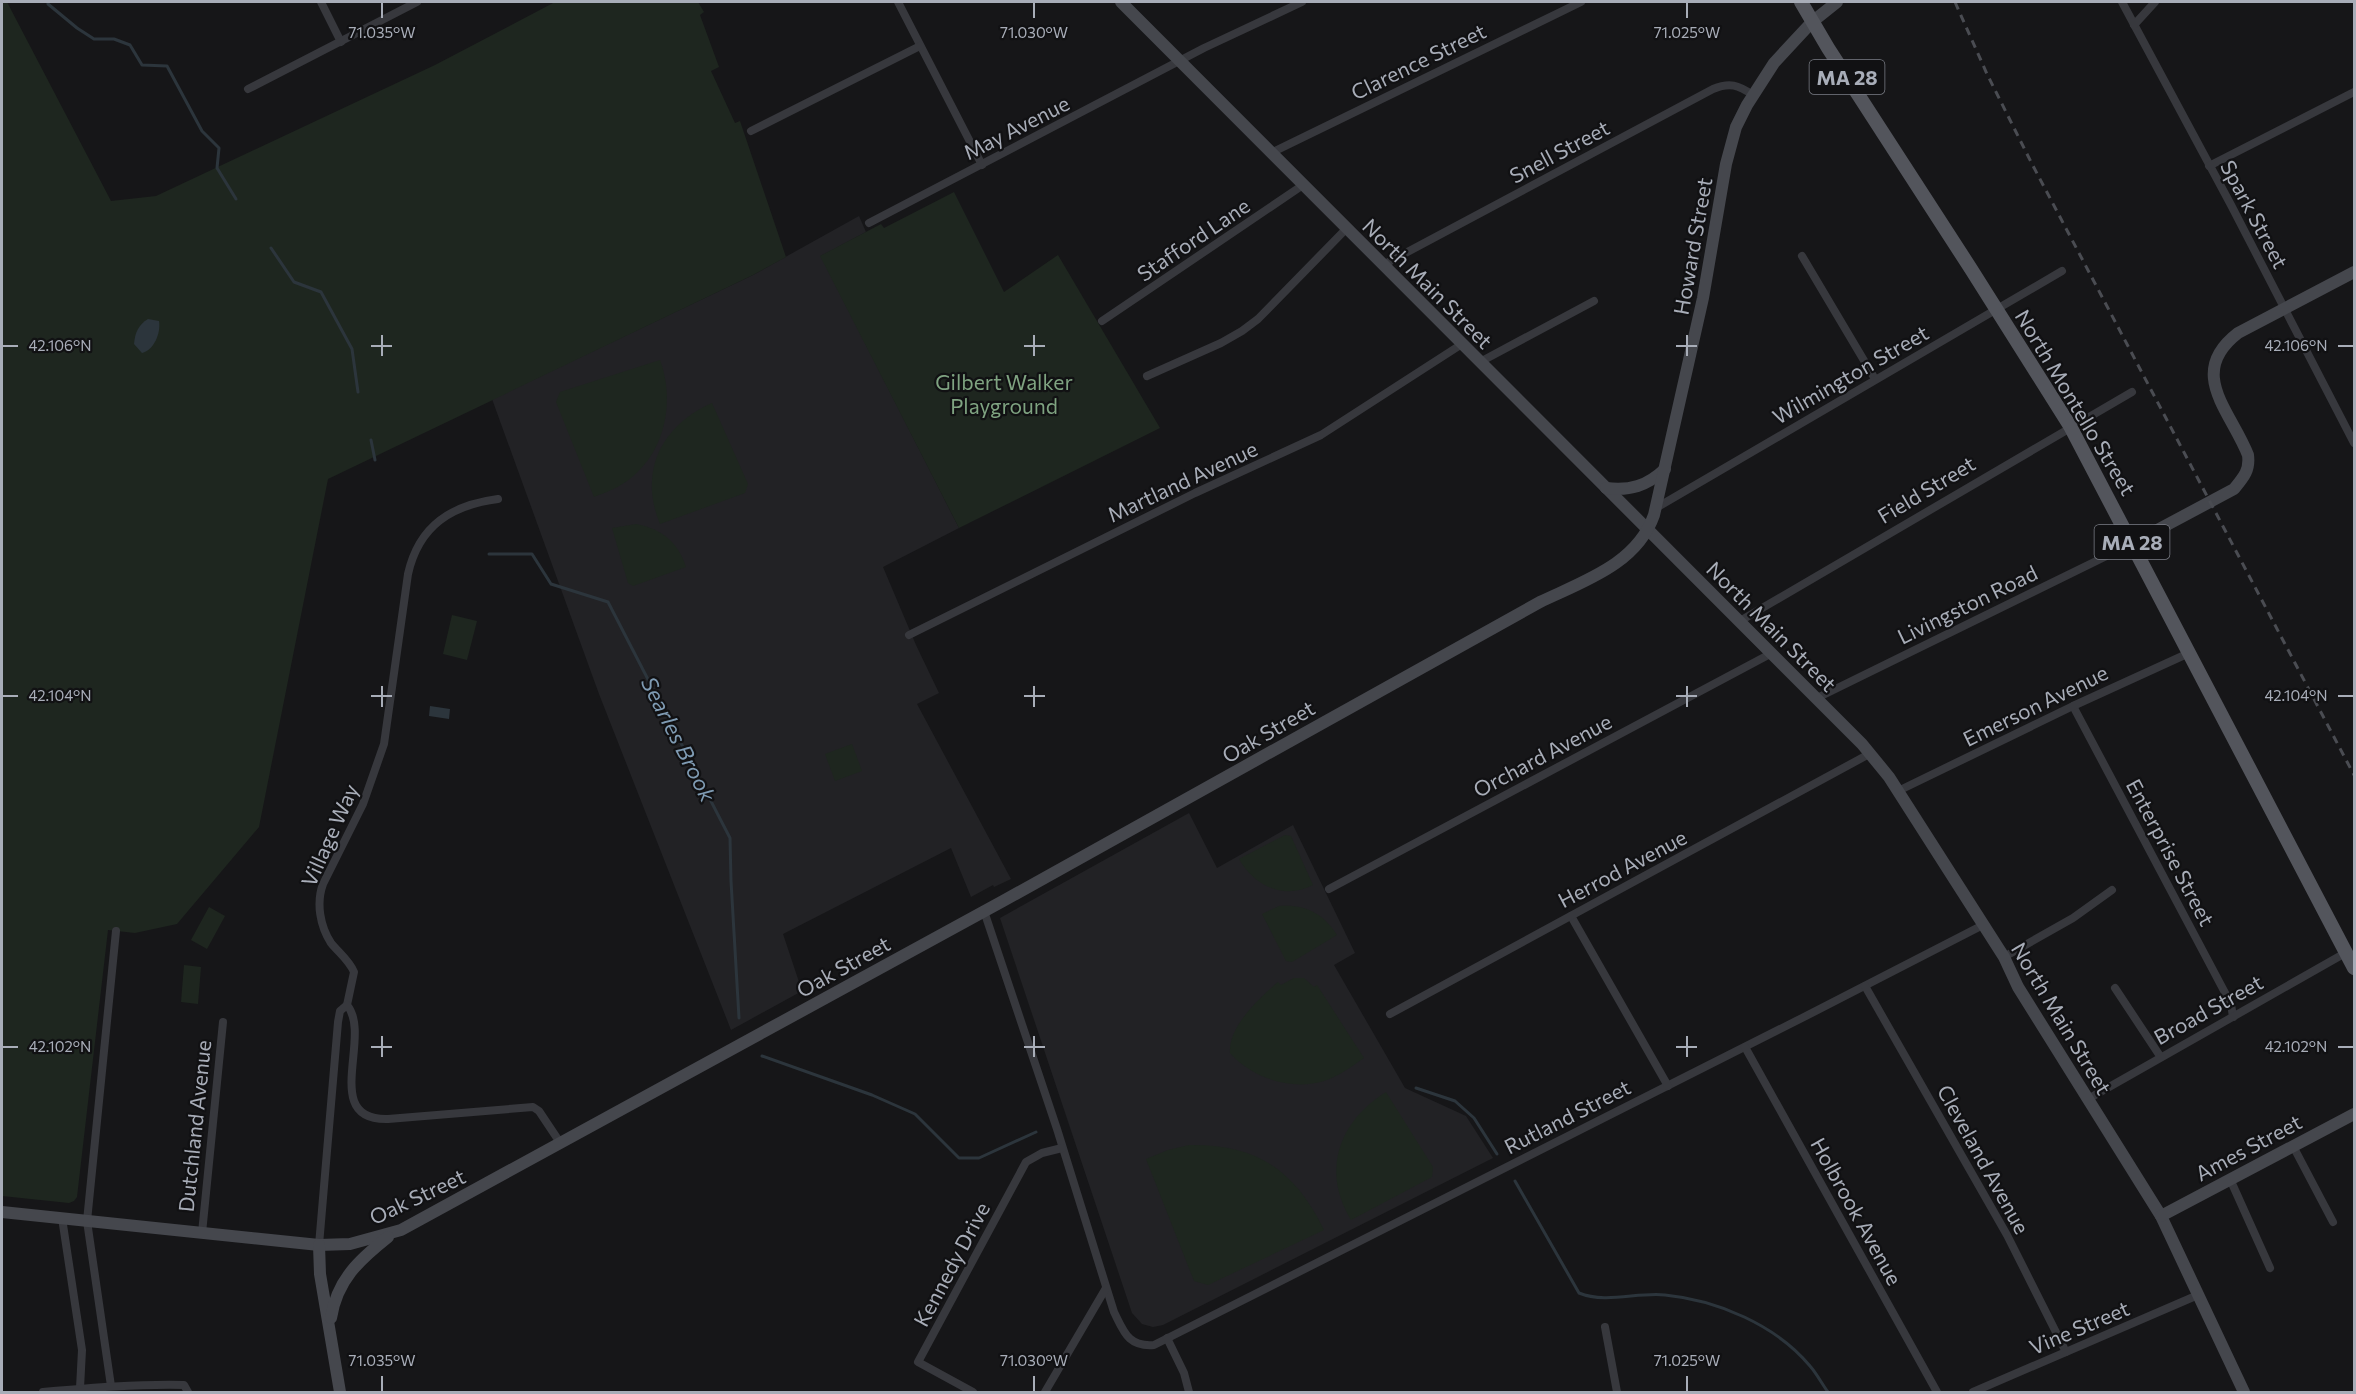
<svg xmlns="http://www.w3.org/2000/svg" width="2356" height="1394" viewBox="0 0 2356 1394" font-family="Commissioner,sans-serif">
	<rect width="100%" height="100%" fill="#161618"/>
	<g fill="#222225">
		<path d="M 859,216 L 866,232 L 821,256 L 959,528 L 883,567 L 916,645 L 939,693 L 917,704 L 1011,879 L 994,887 L 993,885 L 971,897 L 951,848 L 783,934 L 802,991 L 731,1030 L 599,694 L 492,399 L 753,275 Z"/>
		<path d="M 1189,813 L 1217,868 L 1293,825 L 1355,953 L 1334,965 L 1405,1088 L 1466,1116 L 1493,1158 L 1163,1325 L 1153,1327 L 1142,1324 L 1132,1313 L 1000,918 Z"/>
	</g>
	<g fill="#1e261f">
		<path d="M 2,2 L 7,2 L 111,201 L 156,196 L 435,65 L 555,2 L 698,2 L 704,12 L 700,15 L 719,67 L 711,71 L 735,123 L 740,121 L 786,257 L 753,275 L 328,479 L 259,827 L 177,924 L 135,933 L 108,930 L 77,1197 L 74,1201 L 69,1203 L 2,1196 Z"/>
		<path d="M 954,192 L 1004,292 L 1058,255 L 1160,428 L 959,528 L 820,256 L 881,224 L 884,228 Z"/>
		<path d="M 660,360 C 675,400 666,450 631,478 C 620,487 607,492 594,497 L 556,402 L 560,392 Z"/>
		<path d="M 712,403 L 748,484 L 745,493 L 660,524 C 638,471 662,425 712,403 Z"/>
		<path d="M 636,524 C 662,529 678,542 686,567 L 633,586 L 628,583 L 612,528 Z"/>
		<path d="M 452,615 L 477,621 L 467,660 L 443,654 Z"/>
		<path d="M 852,744 L 862,771 L 835,781 L 825,754 Z"/>
		<path d="M 1285,835 L 1291,836 L 1313,885 C 1284,900 1254,886 1239,859 Z"/>
		<path d="M 1279,906 C 1305,904 1323,913 1337,935 L 1292,962 L 1286,961 L 1262,914 Z"/>
		<path d="M 209,907 L 225,916 L 207,949 L 191,940 Z"/>
		<path d="M 184,965 L 201,967 L 198,1004 L 181,1002 Z"/>
		<path d="M 1294,978 L 1304,978 L 1314,987 L 1317,985 L 1364,1058 C 1351,1067 1339,1076 1324,1081 C 1291,1091 1252,1078 1230,1053 C 1228,1027 1259,998 1278,982 L 1281,985 Z"/>
		<path d="M 1386,1092 L 1433,1167 L 1432,1177 L 1351,1220 C 1321,1171 1339,1121 1386,1092 Z"/>
		<path d="M 1189,1145 C 1257,1144 1295,1170 1324,1230 L 1208,1285 L 1194,1281 L 1146,1159 L 1168,1150 Z"/>
	</g>
	<g fill="#2c353c">
		<path d="M 148,319 L 159,321 C 161,333 154,350 142,353 L 134,344 C 135,333 138,325 148,319 Z"/>
		<path d="M 430,706 L 450,709 L 449,719 L 429,716 Z"/>
	</g>
	<g fill="none" stroke-linecap="round" stroke-linejoin="round">
		<g stroke="#2c353c" stroke-width="3">
			<path d="M 48,2 L 48,4 L 77,28 L 94,39 L 114,39 L 130,45 L 142,65 L 167,66 L 202,131 L 219,148 L 217,168 L 236,199"/>
			<path d="M 271,248 L 294,282 L 321,292 L 352,349 L 358,392"/>
			<path d="M 371,440 L 375,460"/>
			<path d="M 489,554 L 532,554 L 551,584 L 608,602 L 730,838 L 731,881 L 739,1018"/>
			<path d="M 762,1056 L 872,1095 L 915,1114 L 959,1158 L 979,1158 L 1036,1132"/>
			<path d="M 1416,1088 L 1455,1101 L 1474,1118 L 1497,1154"/>
			<path d="M 1515,1181 L 1579,1293 C 1606,1304 1637,1292 1665,1295 C 1717,1300 1776,1325 1810,1366 C 1817,1374 1822,1384 1828,1392"/>
		</g>
		<g stroke="#37383d" stroke-width="8">
			<path d="M 321,2 L 341,42"/>
			<path d="M 898,2 L 982,165"/>
			<path d="M 2122,2 L 2231,205 L 2354,443"/>
			<path d="M 2134,25 L 2155,2"/>
			<path d="M 248,89 L 417,2"/>
			<path d="M 751,131 L 920,46"/>
			<path d="M 1271,153 L 1581,2"/>
			<path d="M 2209,166 L 2354,92"/>
			<path d="M 869,223 L 1204,48 L 1302,2"/>
			<path d="M 1802,256 L 1875,379"/>
			<path d="M 1383,265 L 1713,89 C 1730,82 1738,85 1753,95"/>
			<path d="M 1102,321 L 1303,185"/>
			<path d="M 1480,362 L 1594,301"/>
			<path d="M 1147,376 L 1221,343 L 1242,331 L 1258,319 L 1347,228"/>
			<path d="M 498,499 C 452,505 419,525 408,574 L 384,744 L 363,804 L 323,884 C 316,903 320,926 331,943 C 339,953 349,960 354,972 L 347,1005 C 373,1036 320,1121 388,1119 L 533,1107 L 539,1111 L 561,1144"/>
			<path d="M 1656,508 L 2062,271"/>
			<path d="M 1740,621 L 2132,392"/>
			<path d="M 909,635 L 1195,493 L 1321,435 L 1462,344"/>
			<path d="M 1817,698 L 2133,543"/>
			<path d="M 2073,706 L 2231,1004 L 2233,1017"/>
			<path d="M 1898,791 L 2073,706 L 2189,653"/>
			<path d="M 1329,889 L 1772,653"/>
			<path d="M 984,911 L 1057,1129 L 1114,1312 C 1124,1332 1128,1347 1154,1345 L 1802,1018 L 1983,925"/>
			<path d="M 1571,916 L 1668,1086"/>
			<path d="M 2004,957 L 2073,918 L 2112,890"/>
			<path d="M 1865,986 L 2007,1235 L 2066,1352"/>
			<path d="M 2115,988 L 2160,1056"/>
			<path d="M 1390,1014 L 1871,753"/>
			<path d="M 1745,1047 L 1937,1392"/>
			<path d="M 2088,1099 L 2347,952"/>
			<path d="M 2293,1146 L 2333,1222"/>
			<path d="M 2230,1179 L 2270,1268"/>
			<path d="M 62,1218 L 82,1350 L 80,1388"/>
			<path d="M 202,1233 L 223,1022"/>
			<path d="M 319,1245 L 338,1022 L 340,1011 L 347,1005"/>
			<path d="M 1605,1327 L 1617,1392"/>
			<path d="M 1167,1338 L 1184,1373 L 1189,1392"/>
			<path d="M 111,1386 L 87,1221 L 116,931"/>
			<path d="M 43,1392 C 90,1388 136,1384 184,1385 L 188,1392"/>
			<path d="M 973,1392 L 918,1362 L 1026,1162 L 1042,1153 L 1062,1148"/>
			<path d="M 1045,1392 L 1106,1288"/>
			<path d="M 1973,1392 L 2198,1295"/>
		</g>
		<g stroke="#45474d" stroke-width="12">
			<path d="M 1121,2 L 1862,744 L 1889,777 L 2004,957 L 2018,987 L 2161,1216 L 2244,1392"/>
			<path d="M 1606,488 C 1630,491 1647,486 1665,469"/>
			<path d="M 2133,543 L 2234,489 C 2244,477 2250,470 2248,455 C 2231,411 2186,373 2238,333 L 2354,272"/>
			<path d="M 2,1212 L 319,1245 L 350,1244 L 401,1230 L 1003,901 L 1540,602 C 1584,581 1637,564 1654,515 L 1703,298 L 1726,164 L 1736,127 L 1747,105 L 1774,63 L 1812,22 L 1837,2"/>
			<path d="M 2161,1216 L 2354,1114"/>
			<path d="M 319,1245 L 320,1274 L 340,1392"/>
			<path d="M 331,1318 C 337,1280 359,1260 388,1237"/>
		</g>
		<path stroke="#53555c" stroke-width="14" d="M 1801,2 L 1828,48 L 1971,269 L 2070,426 L 2354,968"/>
		<path stroke="#4a4c52" stroke-width="3" stroke-dasharray="8 6" stroke-linecap="butt" d="M 1955,2 L 1987,74 L 2031,162 L 2354,775"/>
	</g>
	<path fill="none" stroke="#a8adb8" stroke-width="2" d="M 382,3 L 382,18M 1034,3 L 1034,18M 1687,3 L 1687,18M 382,335 L 382,356M 1034,335 L 1034,356M 1687,335 L 1687,356M 3,346 L 18,346M 371,346 L 392,346M 1024,346 L 1045,346M 1676,346 L 1697,346M 2338,346 L 2353,346M 382,686 L 382,707M 1034,686 L 1034,707M 1687,686 L 1687,707M 3,696 L 18,696M 371,696 L 392,696M 1024,696 L 1045,696M 1676,696 L 1697,696M 2338,696 L 2353,696M 382,1036 L 382,1057M 1034,1036 L 1034,1057M 1687,1036 L 1687,1057M 3,1047 L 18,1047M 371,1047 L 392,1047M 1024,1047 L 1045,1047M 1676,1047 L 1697,1047M 2338,1047 L 2353,1047M 382,1376 L 382,1391M 1034,1376 L 1034,1391M 1687,1376 L 1687,1391"/>
	<g text-anchor="middle" dominant-baseline="central" stroke-width="4.5" stroke-linejoin="round" paint-order="stroke">
		<g fill="#111113" stroke="#7b7e86" stroke-width="1.5">
			<rect x="1809.5" y="60" width="75" height="34" rx="4.5"/>
			<rect x="2094.5" y="525" width="75" height="34" rx="4.5"/>
		</g>
		<g font-size="20" font-weight="bold" fill="#a8adb8">
			<text x="1847" y="77">MA 28</text>
			<text x="2132" y="542">MA 28</text>
		</g>
		<g font-size="21" fill="#a8adb8" stroke="#111113">
			<text transform="translate(1418 61) rotate(-26)">Clarence Street</text>
			<text transform="translate(1016 127) rotate(-27)">May Avenue</text>
			<text transform="translate(1559 151) rotate(-28)">Snell Street</text>
			<text transform="translate(2255 214) rotate(62)">Spark Street</text>
			<text transform="translate(1193 239) rotate(-34)">Stafford Lane</text>
			<text transform="translate(1692 246) rotate(-80)">Howard Street</text>
			<text transform="translate(1428 283) rotate(45)">North Main Street</text>
			<text transform="translate(1850 374) rotate(-30)">Wilmington Street</text>
			<text transform="translate(2076 402) rotate(59)">North Montello Street</text>
			<text transform="translate(1182 481) rotate(-25)">Martland Avenue</text>
			<text transform="translate(1926 489) rotate(-31)">Field Street</text>
			<text transform="translate(1967 604) rotate(-26)">Livingston Road</text>
			<text transform="translate(1772 626) rotate(45)">North Main Street</text>
			<text transform="translate(2035 705) rotate(-26)">Emerson Avenue</text>
			<text transform="translate(1268 731) rotate(-30)">Oak Street</text>
			<text transform="translate(1542 755) rotate(-28)">Orchard Avenue</text>
			<text transform="translate(329 835) rotate(-66)">Village Way</text>
			<text transform="translate(2171 852) rotate(62)">Enterprise Street</text>
			<text transform="translate(1622 868) rotate(-28)">Herrod Avenue</text>
			<text transform="translate(843 966) rotate(-29)">Oak Street</text>
			<text transform="translate(2208 1009) rotate(-29)">Broad Street</text>
			<text transform="translate(2062 1018) rotate(59)">North Main Street</text>
			<text transform="translate(1567 1116) rotate(-27)">Rutland Street</text>
			<text transform="translate(194 1126) rotate(-84)">Dutchland Avenue</text>
			<text transform="translate(2248 1147) rotate(-28)">Ames Street</text>
			<text transform="translate(1984 1159) rotate(61)">Cleveland Avenue</text>
			<text transform="translate(417 1196) rotate(-25)">Oak Street</text>
			<text transform="translate(1857 1211) rotate(61)">Holbrook Avenue</text>
			<text transform="translate(951 1264) rotate(-62)">Kennedy Drive</text>
			<text transform="translate(2079 1327) rotate(-23)">Vine Street</text>
		</g>
		<g font-size="21" fill="#7fa381" stroke="#111113">
			<text x="1004" y="381">Gilbert Walker<tspan x="1004" dy="24">Playground</tspan></text>
		</g>
		<g font-size="22" font-style="italic" fill="#7f9bb3" stroke="#111113">
			<text transform="translate(679 739) rotate(63)">Searles Brook</text>
		</g>
	</g>
	<g font-size="15" text-anchor="middle" fill="#a8adb8" stroke="#111113" stroke-width="4.5" stroke-linejoin="round" paint-order="stroke">
		<text x="382" y="38">71.035°W</text>
		<text x="1034" y="38">71.030°W</text>
		<text x="1687" y="38">71.025°W</text>
		<text x="60" y="351">42.106°N</text>
		<text x="2296" y="351">42.106°N</text>
		<text x="60" y="701">42.104°N</text>
		<text x="2296" y="701">42.104°N</text>
		<text x="60" y="1052">42.102°N</text>
		<text x="2296" y="1052">42.102°N</text>
		<text x="382" y="1366">71.035°W</text>
		<text x="1034" y="1366">71.030°W</text>
		<text x="1687" y="1366">71.025°W</text>
	</g>
	<rect width="2356" height="1394" fill="none" stroke="#a8adb8" stroke-width="6"/>
</svg>
